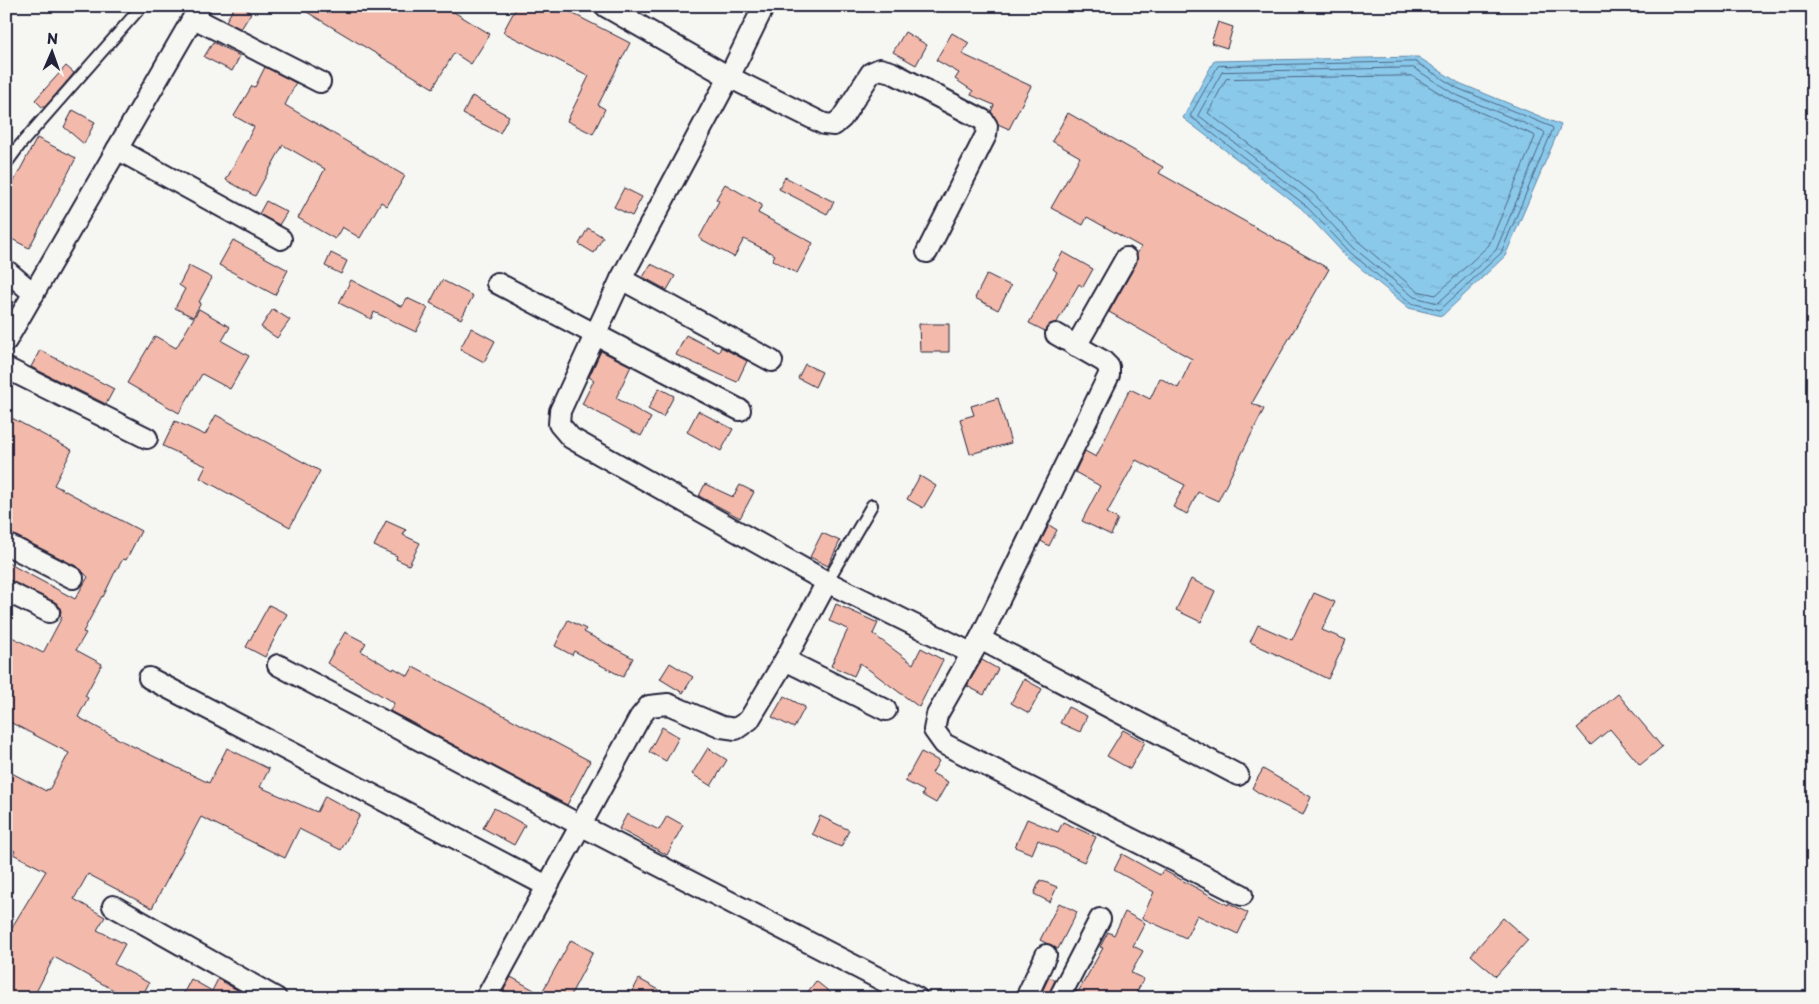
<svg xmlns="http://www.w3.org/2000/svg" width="1819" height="1004" viewBox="0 0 1819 1004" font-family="'Playpen Sans',sans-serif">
	<defs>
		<pattern id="water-ripples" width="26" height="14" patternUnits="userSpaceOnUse" patternTransform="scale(1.25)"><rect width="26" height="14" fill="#8bc9eb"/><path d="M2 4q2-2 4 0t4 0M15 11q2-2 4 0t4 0" fill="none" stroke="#78acca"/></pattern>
	</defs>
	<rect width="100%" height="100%" fill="#f6f6f2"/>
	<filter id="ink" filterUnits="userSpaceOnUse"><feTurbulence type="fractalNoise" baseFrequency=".02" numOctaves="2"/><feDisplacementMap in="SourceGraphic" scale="10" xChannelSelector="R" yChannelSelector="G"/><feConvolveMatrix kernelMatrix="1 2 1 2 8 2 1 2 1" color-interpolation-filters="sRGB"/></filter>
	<g filter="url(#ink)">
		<path fill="url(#water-ripples)" stroke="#6186a5" d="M 1418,57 L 1459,83 L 1561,125 L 1505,256 L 1442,316 L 1409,308 L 1347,257 L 1301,208 L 1183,118 L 1214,61 Z"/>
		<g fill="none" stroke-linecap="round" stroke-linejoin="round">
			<g stroke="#4c6581" stroke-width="1">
				<path d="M 1416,62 L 1457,88 L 1552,127 L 1553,129 L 1501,253 L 1440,310 L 1411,303 L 1351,253 L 1304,204 L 1190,116 L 1218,66 Z"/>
				<path d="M 1414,68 L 1454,94 L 1543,131 L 1545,133 L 1496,250 L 1438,303 L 1414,297 L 1355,249 L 1308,199 L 1198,115 L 1222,72 Z"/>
				<path d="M 1412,76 L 1451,100 L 1534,135 L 1535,137 L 1489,245 L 1436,295 L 1417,291 L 1360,243 L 1313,193 L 1208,113 L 1226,79 Z"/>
			</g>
		</g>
		<g fill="#f3baab" stroke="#22223b">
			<path d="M 235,6 L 241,6 L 251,13 L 241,29 L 226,21 Z"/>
			<path d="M 297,6 L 444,6 L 490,34 L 471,64 L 454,53 L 433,88 Z"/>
			<path d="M 517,6 L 558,6 L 630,43 L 598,105 L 605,109 L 593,134 L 567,121 L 589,76 L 503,32 Z"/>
			<path d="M 1218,22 L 1233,27 L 1227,48 L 1211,43 Z"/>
			<path d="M 905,32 L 927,45 L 916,65 L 893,52 Z"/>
			<path d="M 952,33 L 969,43 L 962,54 L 1031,86 L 1009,129 L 998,124 L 991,112 L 994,105 L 971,95 L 973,91 L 955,79 L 959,73 L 936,60 Z"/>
			<path d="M 213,42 L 240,56 L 232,71 L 204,57 Z"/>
			<path d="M 66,66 L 74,73 L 45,107 L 42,107 L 35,100 Z"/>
			<path d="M 265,67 L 296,83 L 285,105 L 405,176 L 387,206 L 381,202 L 360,238 L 342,227 L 335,239 L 298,218 L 325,169 L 283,145 L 255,196 L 226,180 L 254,127 L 234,116 L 252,86 L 255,87 Z"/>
			<path d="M 472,96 L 509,116 L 500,133 L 463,114 Z"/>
			<path d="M 73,110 L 95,122 L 84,144 L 64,127 Z"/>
			<path d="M 1068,113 L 1163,167 L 1159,173 L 1329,269 L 1252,403 L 1264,409 L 1218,501 L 1198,492 L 1187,514 L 1173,507 L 1185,485 L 1136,460 L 1107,513 L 1118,519 L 1111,535 L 1082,521 L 1100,486 L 1075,472 L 1085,451 L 1096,457 L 1130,389 L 1150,399 L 1160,378 L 1178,388 L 1192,359 L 1109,312 L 1136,264 L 1137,254 L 1141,247 L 1087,217 L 1083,225 L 1051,208 L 1080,157 L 1052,141 Z"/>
			<path d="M 37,138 L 76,158 L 29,248 L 6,236 L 6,196 Z"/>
			<path d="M 785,177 L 834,202 L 827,214 L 779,189 Z"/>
			<path d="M 725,184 L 762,205 L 758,213 L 813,243 L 797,273 L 772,260 L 775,255 L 744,239 L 734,257 L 699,238 L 719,201 L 716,199 Z"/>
			<path d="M 624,188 L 642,197 L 632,216 L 614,207 Z"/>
			<path d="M 266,201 L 287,212 L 279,225 L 259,214 Z"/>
			<path d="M 588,228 L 603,237 L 594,253 L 579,244 Z"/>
			<path d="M 233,240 L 288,270 L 275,295 L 219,265 Z"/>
			<path d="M 1063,252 L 1093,269 L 1083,287 L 1079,284 L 1057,322 L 1050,324 L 1045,331 L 1029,323 L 1057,272 L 1053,269 Z"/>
			<path d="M 331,253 L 347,261 L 341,274 L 325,266 Z"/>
			<path d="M 651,264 L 675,276 L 667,290 L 643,277 Z"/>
			<path d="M 189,266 L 212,278 L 199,302 L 201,303 L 193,317 L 175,308 L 185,289 L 179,285 Z"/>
			<path d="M 987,274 L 1011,286 L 998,310 L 975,298 Z"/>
			<path d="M 351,280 L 402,307 L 407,298 L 428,308 L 416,332 L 374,312 L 371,319 L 339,303 Z"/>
			<path d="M 442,280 L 473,296 L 461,319 L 430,303 Z"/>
			<path d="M 199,309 L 230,327 L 222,341 L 249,356 L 230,389 L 202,374 L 179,413 L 127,383 L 155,336 L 176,348 Z"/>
			<path d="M 273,309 L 290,320 L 277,338 L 261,327 Z"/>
			<path d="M 919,324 L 949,324 L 949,352 L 920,352 Z"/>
			<path d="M 471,328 L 495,341 L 484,362 L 460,349 Z"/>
			<path d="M 686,335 L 719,352 L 721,347 L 747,361 L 737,382 L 676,355 Z"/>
			<path d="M 40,350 L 114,389 L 106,404 L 31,367 Z"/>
			<path d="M 601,351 L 631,366 L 616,398 L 651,418 L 641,436 L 582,404 L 594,380 L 589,377 Z"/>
			<path d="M 805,364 L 822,372 L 815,387 L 798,378 Z"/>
			<path d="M 659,388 L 674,396 L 663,417 L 648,409 Z"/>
			<path d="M 998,398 L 1011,443 L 970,454 L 960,419 L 974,415 L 971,406 Z"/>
			<path d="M 698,411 L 733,429 L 721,451 L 687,432 Z"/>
			<path d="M 6,415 L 72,450 L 54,485 L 141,531 L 126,560 L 123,559 L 114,574 L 103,597 L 102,596 L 83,632 L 86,633 L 76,650 L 102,664 L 85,696 L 88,698 L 78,717 L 124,742 L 209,783 L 227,748 L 269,769 L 260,787 L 317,812 L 325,796 L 360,815 L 341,850 L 299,829 L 285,858 L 201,817 L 152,908 L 88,874 L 74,899 L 105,917 L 97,930 L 125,944 L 114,964 L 149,983 L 141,998 L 128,998 L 54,957 L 33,998 L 6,998 L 6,937 L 46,871 L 13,854 L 15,851 L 6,847 L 6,770 L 46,791 L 47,789 L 49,790 L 69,753 L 6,720 L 6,634 L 43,653 L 62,617 L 60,616 L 61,611 L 59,606 L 55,602 L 6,579 L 6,562 L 75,599 L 88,577 L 78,567 L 6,531 Z"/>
			<path d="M 216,415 L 320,471 L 290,527 L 200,478 L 206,466 L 163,446 L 175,421 L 205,435 Z"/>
			<path d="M 920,476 L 936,486 L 923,508 L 907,499 Z"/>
			<path d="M 705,484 L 733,497 L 740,485 L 754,492 L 740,518 L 699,496 Z"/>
			<path d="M 386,521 L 406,530 L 403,535 L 420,543 L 409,565 L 396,559 L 397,556 L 374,546 Z"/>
			<path d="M 1049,525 L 1057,530 L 1049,546 L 1041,541 Z"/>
			<path d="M 822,533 L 840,541 L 828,566 L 810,557 Z"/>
			<path d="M 1191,579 L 1215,591 L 1201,622 L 1176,610 Z"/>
			<path d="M 1314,593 L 1335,602 L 1322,630 L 1346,640 L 1328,679 L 1250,642 L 1258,625 L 1292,640 Z"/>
			<path d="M 836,604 L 878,623 L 873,634 L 913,664 L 921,648 L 943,660 L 919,707 L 860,663 L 854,676 L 831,666 L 848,629 L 829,621 Z"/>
			<path d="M 269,605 L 287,614 L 265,657 L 246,647 Z"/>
			<path d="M 568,620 L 586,629 L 584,632 L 633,658 L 623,677 L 574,651 L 572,655 L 555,646 Z"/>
			<path d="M 345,632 L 366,643 L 361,651 L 393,670 L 394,668 L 408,676 L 413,667 L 590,761 L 567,805 L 390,711 L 394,703 L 327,663 Z"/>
			<path d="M 982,660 L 998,669 L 984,695 L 967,686 Z"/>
			<path d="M 670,663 L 693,677 L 683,693 L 660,679 Z"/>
			<path d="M 1024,679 L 1042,689 L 1029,713 L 1011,703 Z"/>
			<path d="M 1618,694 L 1662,747 L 1640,765 L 1610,729 L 1591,745 L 1577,728 Z"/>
			<path d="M 784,696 L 805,707 L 794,728 L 772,717 Z"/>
			<path d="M 1068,707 L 1087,716 L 1080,732 L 1060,723 Z"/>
			<path d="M 662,727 L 679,737 L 666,761 L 649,752 Z"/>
			<path d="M 1123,730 L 1145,742 L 1130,769 L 1107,756 Z"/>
			<path d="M 708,748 L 727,760 L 711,786 L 692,774 Z"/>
			<path d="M 921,752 L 939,761 L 932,773 L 948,782 L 936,803 L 922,795 L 924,791 L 905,781 Z"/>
			<path d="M 1263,769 L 1311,797 L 1303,815 L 1259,793 L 1252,788 Z"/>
			<path d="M 494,808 L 525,825 L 514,845 L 483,828 Z"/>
			<path d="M 627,814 L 659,830 L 667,816 L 683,825 L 667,855 L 619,829 Z"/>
			<path d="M 820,816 L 849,830 L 841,847 L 812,834 Z"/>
			<path d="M 1027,819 L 1058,832 L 1063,822 L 1096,837 L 1084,862 L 1038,840 L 1032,854 L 1015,847 Z"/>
			<path d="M 1122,854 L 1160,875 L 1163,870 L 1228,905 L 1229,903 L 1248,913 L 1238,934 L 1197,915 L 1186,938 L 1142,918 L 1154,892 L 1114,870 Z"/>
			<path d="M 1040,880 L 1057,887 L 1050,902 L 1034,894 Z"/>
			<path d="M 1059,903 L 1077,912 L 1058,949 L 1040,940 Z"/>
			<path d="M 1125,912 L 1145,923 L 1133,946 L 1143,951 L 1131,973 L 1144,979 L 1133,998 L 1073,998 L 1076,991 L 1078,992 L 1103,948 L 1100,947 L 1108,932 L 1114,935 Z"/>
			<path d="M 1503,918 L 1528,940 L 1496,976 L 1471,955 Z"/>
			<path d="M 571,940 L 593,952 L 569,998 L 510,998 L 502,993 L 511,977 L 541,994 Z"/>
			<path d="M 1049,977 L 1055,980 L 1047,998 L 1039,998 Z"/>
			<path d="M 191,979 L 212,991 L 218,979 L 251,998 L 181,998 Z"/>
			<path d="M 639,979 L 674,998 L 629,998 Z"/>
			<path d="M 816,981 L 837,998 L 803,998 Z"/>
		</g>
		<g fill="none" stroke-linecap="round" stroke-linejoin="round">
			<defs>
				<g id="lane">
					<path d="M 6,164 L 20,145 L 142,6"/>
					<path d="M 827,582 L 872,505"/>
				</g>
				<g id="street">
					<path d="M 605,6 L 729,77 L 824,124 L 834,125 L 842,118 L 871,73 L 880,69 L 891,72 L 983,120 L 987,126 L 986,135 L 927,252"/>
					<path d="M 764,6 L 729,77 L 621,279 L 560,411 L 559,424 L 571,438 L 827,582 L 971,653"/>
					<path d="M 194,18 L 320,82"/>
					<path d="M 117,149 L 281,239"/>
					<path d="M 6,270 L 34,294"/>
					<path d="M 621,279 L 772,361"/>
					<path d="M 497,283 L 740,410"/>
					<path d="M 1056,334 L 1103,361 L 1109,367 L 1109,375 L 980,639 L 937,715 L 934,730 L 944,744 L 1242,895"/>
					<path d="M 6,341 L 200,6"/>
					<path d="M 1076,346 L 1126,258"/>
					<path d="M 6,368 L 147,438"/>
					<path d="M 6,544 L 73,578"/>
					<path d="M 6,591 L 49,612"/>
					<path d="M 980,639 L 1238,775"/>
					<path d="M 785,660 L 886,710"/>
					<path d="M 278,665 L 580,825 L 917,998"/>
					<path d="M 149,678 L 547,886"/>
					<path d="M 113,906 L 276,998"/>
					<path d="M 486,998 L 640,717 L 649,706 L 668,704 L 722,727 L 736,729 L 749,720 L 785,660 L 827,582"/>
					<path d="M 1026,998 L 1046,955"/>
					<path d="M 1059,998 L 1100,919"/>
				</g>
			</defs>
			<use href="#lane" stroke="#22223b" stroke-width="14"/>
			<use href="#street" stroke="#22223b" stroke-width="24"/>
			<use href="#lane" stroke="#f6f6f2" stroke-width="10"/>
			<use href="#street" stroke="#f6f6f2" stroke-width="20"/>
		</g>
	</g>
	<rect width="1819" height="1004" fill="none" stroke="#f6f6f2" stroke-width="25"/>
	<rect x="12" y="12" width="1794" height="979" fill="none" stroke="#22223b" stroke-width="2" filter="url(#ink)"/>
	<g transform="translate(52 52) rotate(2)" stroke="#f6f6f2" stroke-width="4" paint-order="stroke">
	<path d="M0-4L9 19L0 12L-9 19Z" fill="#22223b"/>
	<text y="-8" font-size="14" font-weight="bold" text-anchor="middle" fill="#22223b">N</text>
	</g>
</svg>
